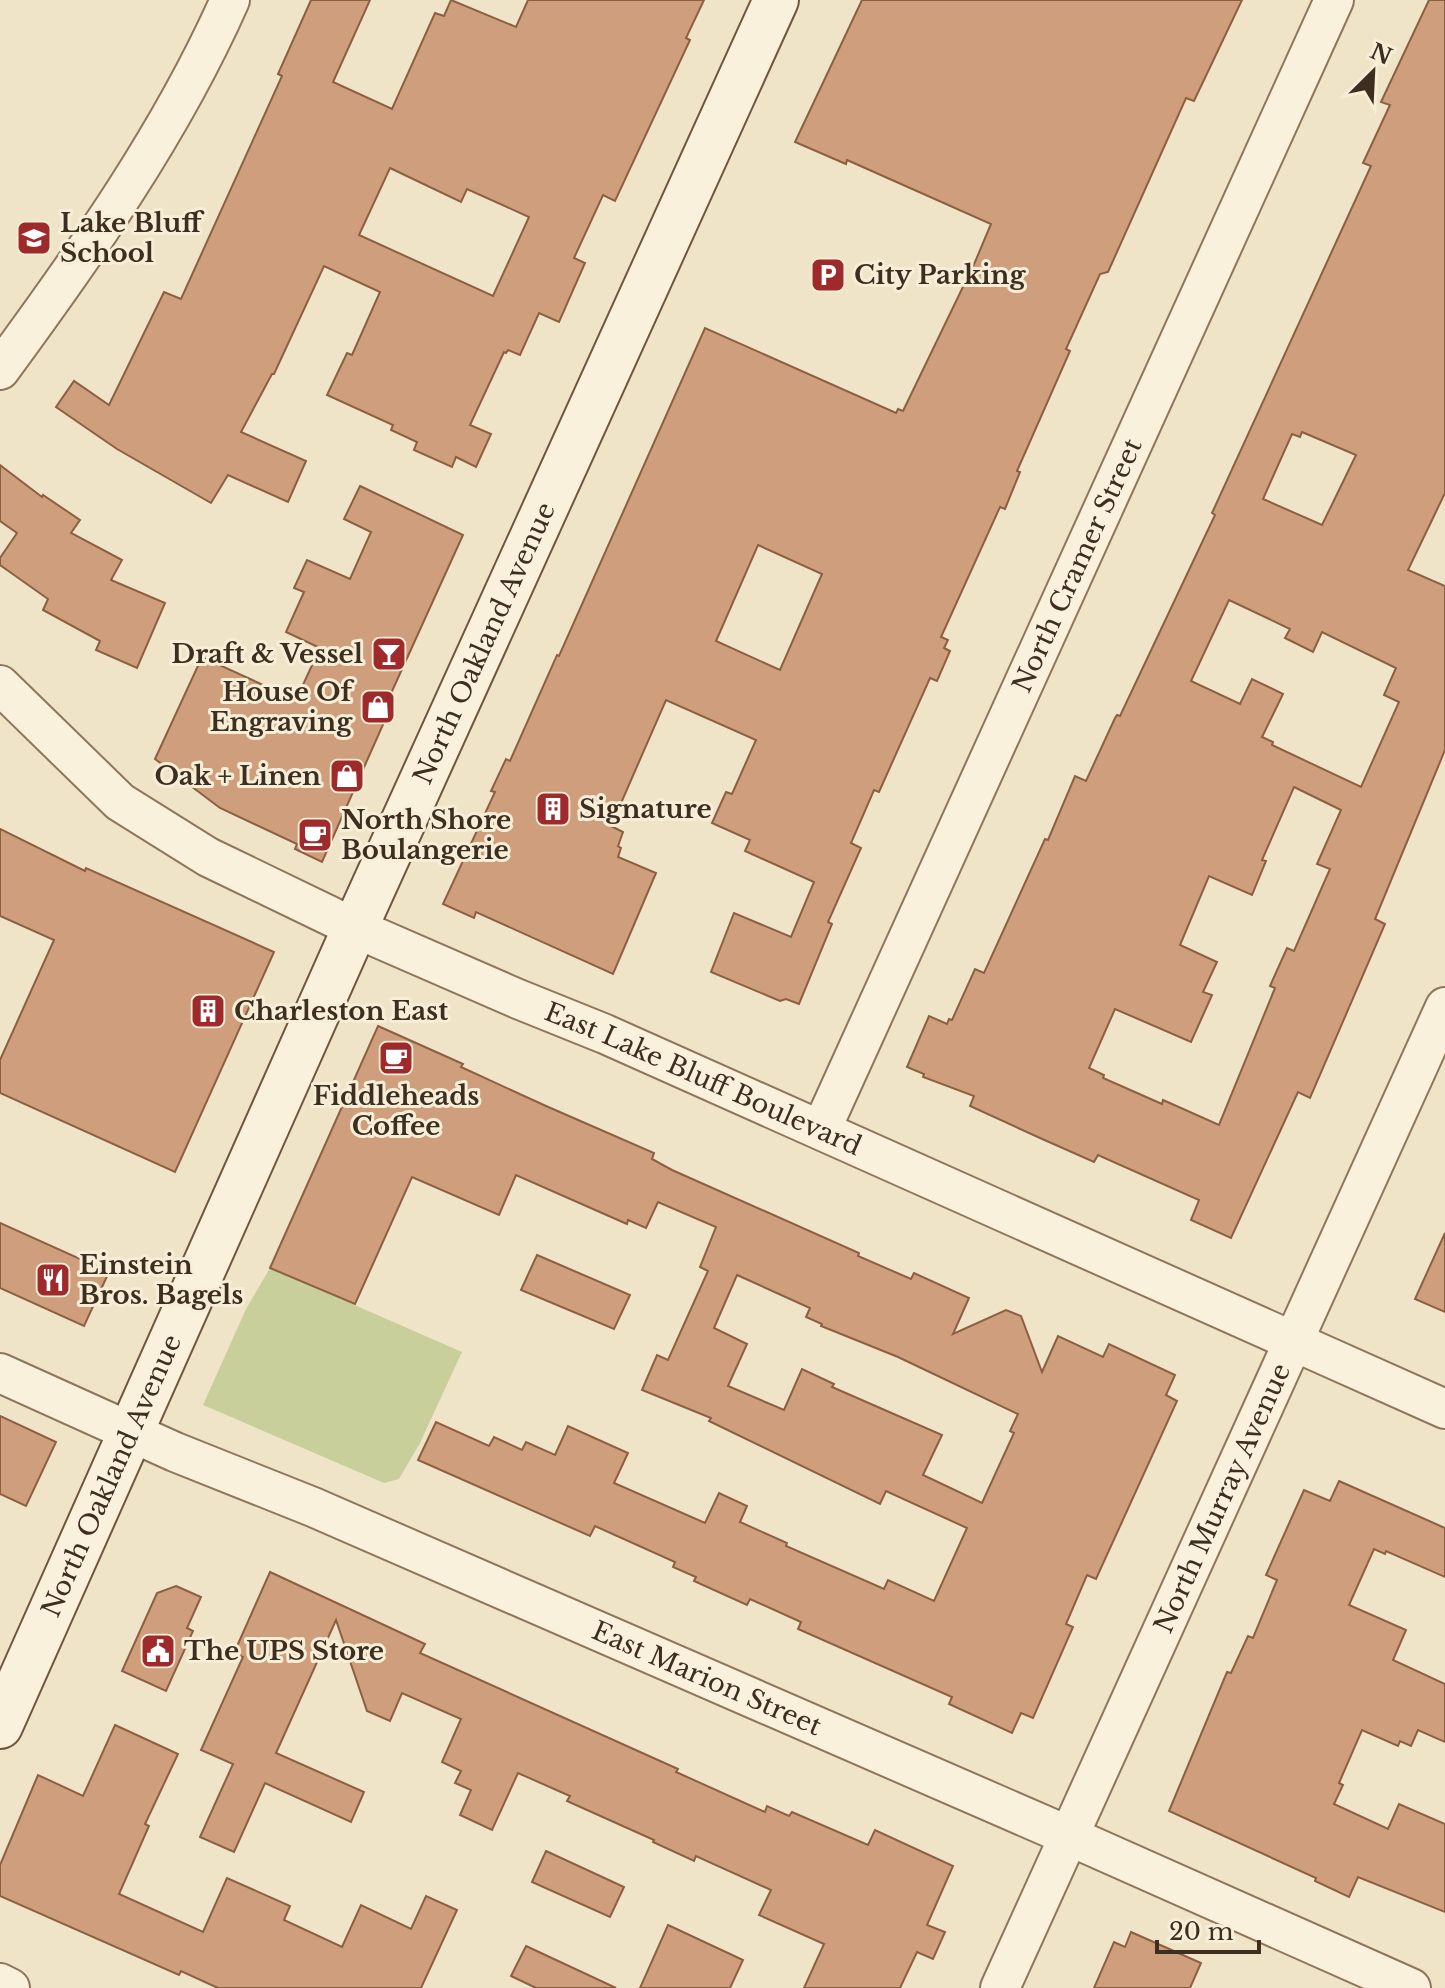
<svg xmlns="http://www.w3.org/2000/svg" width="1445" height="1988" viewBox="0 0 1445 1988" font-family="'Libre Baskerville',serif">
	<rect width="100%" height="100%" fill="#f0e4c8"/>
	<path fill="#c9cf9b" d="M 270,1268 L 462,1352 L 420,1443 L 399,1479 L 384,1483 L 203,1405 L 246,1309 Z"/>
	<g fill="#cf9f7d" stroke="#8d5f41" stroke-width="2" fill-rule="evenodd">
		<path d="M 311,0 L 370,0 L 333,82 L 392,109 L 435,13 L 444,16 L 451,0 L 516,27 L 528,0 L 704,0 L 686,38 L 690,40 L 615,201 L 603,195 L 574,258 L 585,263 L 559,322 L 539,313 L 520,355 L 508,350 L 506,353 L 504,352 L 470,425 L 491,434 L 476,467 L 456,457 L 452,467 L 414,450 L 417,442 L 391,430 L 393,425 L 327,395 L 347,353 L 352,355 L 380,292 L 324,266 L 274,374 L 272,374 L 241,432 L 306,461 L 288,502 L 228,475 L 211,503 L 117,449 L 56,407 L 74,381 L 109,405 L 164,292 L 181,299 L 282,76 L 278,74 ZM 390,168 L 461,202 L 467,189 L 529,217 L 493,296 L 359,235 Z"/>
		<path d="M 862,0 L 1242,0 L 1194,101 L 1186,98 L 1108,272 L 1100,274 L 1066,349 L 1070,351 L 1017,471 L 1020,472 L 1005,509 L 1000,507 L 941,637 L 948,640 L 944,648 L 950,651 L 937,681 L 930,678 L 879,792 L 874,790 L 851,843 L 861,848 L 828,922 L 832,924 L 799,1004 L 786,999 L 780,1001 L 711,972 L 734,913 L 791,937 L 814,882 L 745,851 L 750,840 L 712,823 L 726,792 L 732,794 L 756,740 L 666,700 L 611,826 L 623,832 L 618,846 L 621,848 L 618,857 L 656,873 L 613,974 L 476,912 L 474,918 L 443,904 L 495,792 L 491,791 L 506,759 L 510,761 L 557,655 L 559,656 L 705,328 L 896,413 L 898,409 L 903,411 L 975,262 L 991,224 L 847,160 L 846,164 L 795,142 ZM 758,545 L 822,574 L 780,670 L 716,641 Z"/>
		<path d="M 1429,0 L 1445,0 L 1445,493 L 1408,570 L 1445,586 L 1445,750 L 1375,919 L 1385,924 L 1310,1098 L 1298,1092 L 1231,1238 L 1191,1220 L 1199,1200 L 1098,1155 L 1094,1162 L 1040,1138 L 970,1106 L 974,1096 L 923,1077 L 924,1074 L 907,1067 L 929,1016 L 947,1024 L 949,1019 L 952,1020 L 975,969 L 984,973 L 1045,839 L 1048,840 L 1075,776 L 1086,781 L 1115,718 L 1117,715 L 1120,716 L 1215,515 L 1212,513 L 1371,166 L 1363,163 L 1390,105 L 1381,102 ZM 1302,432 L 1356,455 L 1322,525 L 1263,499 L 1292,434 L 1300,437 ZM 1229,600 L 1290,629 L 1285,638 L 1313,652 L 1322,632 L 1396,668 L 1384,695 L 1399,702 L 1361,787 L 1272,745 L 1273,742 L 1262,737 L 1283,694 L 1252,679 L 1240,704 L 1191,681 ZM 1294,787 L 1341,810 L 1317,864 L 1330,869 L 1294,951 L 1287,948 L 1270,986 L 1275,988 L 1219,1125 L 1163,1100 L 1162,1104 L 1103,1078 L 1104,1075 L 1089,1068 L 1115,1009 L 1191,1042 L 1212,995 L 1203,992 L 1217,962 L 1180,945 L 1209,876 L 1252,895 L 1266,861 L 1262,860 Z"/>
		<path d="M 0,465 L 42,497 L 43,495 L 80,520 L 71,533 L 122,560 L 111,580 L 165,603 L 137,668 L 96,650 L 100,641 L 43,610 L 48,599 L 0,565 L 0,558 L 17,533 L 0,521 Z"/>
		<path d="M 360,486 L 463,535 L 388,700 L 393,702 L 322,862 L 295,849 L 297,844 L 220,808 L 155,759 L 202,657 L 296,700 L 320,648 L 286,632 L 304,592 L 294,588 L 307,560 L 350,579 L 371,532 L 344,519 Z"/>
		<path d="M 0,829 L 85,871 L 86,868 L 274,952 L 175,1172 L 0,1093 L 0,1060 L 54,940 L 0,916 Z"/>
		<path d="M 378,1026 L 463,1064 L 461,1067 L 546,1106 L 654,1153 L 652,1159 L 672,1170 L 859,1253 L 858,1256 L 911,1279 L 914,1273 L 969,1298 L 953,1334 L 1006,1310 L 1021,1316 L 1042,1372 L 1058,1336 L 1103,1357 L 1109,1344 L 1175,1375 L 1166,1395 L 1177,1401 L 1096,1579 L 1087,1575 L 1066,1624 L 1073,1627 L 1033,1718 L 1021,1713 L 1012,1733 L 949,1704 L 952,1697 L 798,1629 L 801,1622 L 750,1599 L 747,1605 L 694,1581 L 696,1577 L 673,1567 L 675,1562 L 595,1526 L 590,1536 L 418,1460 L 436,1422 L 489,1446 L 494,1437 L 522,1450 L 526,1442 L 555,1455 L 568,1426 L 628,1453 L 614,1483 L 705,1523 L 719,1493 L 747,1506 L 740,1522 L 787,1543 L 786,1546 L 884,1589 L 888,1580 L 934,1601 L 967,1528 L 886,1491 L 880,1504 L 709,1421 L 711,1418 L 642,1390 L 657,1355 L 668,1360 L 708,1271 L 700,1267 L 716,1227 L 658,1202 L 646,1228 L 628,1220 L 627,1224 L 516,1175 L 499,1215 L 412,1177 L 355,1304 L 270,1268 ZM 737,1275 L 810,1308 L 806,1317 L 822,1324 L 821,1326 L 898,1357 L 1018,1414 L 1010,1431 L 1014,1433 L 982,1503 L 923,1475 L 942,1435 L 832,1387 L 834,1384 L 802,1369 L 784,1410 L 728,1386 L 747,1344 L 714,1328 Z"/>
		<path d="M 0,1223 L 109,1272 L 84,1326 L 0,1288 Z"/>
		<path d="M 1445,1233 L 1445,1312 L 1415,1299 Z"/>
		<path d="M 537,1255 L 630,1295 L 614,1329 L 521,1290 Z"/>
		<path d="M 0,1416 L 56,1442 L 26,1506 L 0,1494 Z"/>
		<path d="M 1339,1481 L 1445,1528 L 1445,1577 L 1386,1551 L 1385,1554 L 1374,1549 L 1349,1605 L 1406,1630 L 1393,1660 L 1445,1684 L 1445,1742 L 1418,1730 L 1411,1746 L 1400,1741 L 1398,1746 L 1362,1730 L 1339,1783 L 1343,1785 L 1334,1804 L 1388,1829 L 1399,1804 L 1445,1824 L 1445,1912 L 1358,1877 L 1349,1897 L 1315,1881 L 1316,1878 L 1169,1811 L 1227,1672 L 1231,1673 L 1248,1636 L 1253,1638 L 1277,1580 L 1266,1575 L 1304,1490 L 1330,1501 Z"/>
		<path d="M 270,1572 L 425,1644 L 420,1653 L 678,1769 L 676,1772 L 765,1812 L 767,1806 L 789,1816 L 792,1812 L 868,1845 L 875,1830 L 953,1866 L 927,1925 L 945,1932 L 933,1959 L 917,1952 L 900,1988 L 804,1988 L 824,1944 L 759,1915 L 771,1890 L 696,1856 L 694,1861 L 653,1842 L 654,1840 L 567,1801 L 570,1796 L 518,1773 L 492,1830 L 460,1815 L 471,1790 L 455,1783 L 461,1771 L 442,1762 L 461,1719 L 402,1693 L 390,1721 L 367,1711 L 336,1620 L 276,1753 L 364,1792 L 351,1822 L 265,1783 L 234,1852 L 200,1837 L 233,1764 L 201,1750 L 243,1657 L 234,1653 Z"/>
		<path d="M 176,1586 L 201,1597 L 187,1628 L 193,1631 L 166,1691 L 122,1671 L 157,1593 Z"/>
		<path d="M 115,1725 L 178,1754 L 145,1824 L 149,1826 L 119,1894 L 203,1932 L 227,1878 L 290,1906 L 284,1920 L 342,1947 L 361,1905 L 411,1929 L 426,1896 L 457,1910 L 421,1988 L 218,1988 L 181,1971 L 179,1975 L 0,1896 L 0,1865 L 38,1775 L 83,1796 Z"/>
		<path d="M 546,1851 L 624,1887 L 610,1917 L 532,1882 Z"/>
		<path d="M 668,1925 L 743,1960 L 730,1988 L 640,1988 Z"/>
		<path d="M 1131,1932 L 1201,1963 L 1190,1988 L 1094,1988 L 1114,1942 L 1125,1947 Z"/>
		<path d="M 526,1946 L 616,1988 L 536,1988 L 511,1976 Z"/>
	</g>
	<g fill="none" stroke-linecap="round" stroke-linejoin="round">
		<defs>
			<g id="street">
				<path d="M 0,370 C 86,253 171,133 230,0"/>
				<path id="s1" d="M 0,685 L 120,802 L 208,857 L 355,928 L 518,999 L 605,1034 L 1445,1409"/>
				<path id="s2" d="M 821,1130 L 1334,0"/>
				<path id="s3" d="M 0,1373 L 175,1452 L 313,1507 L 1069,1836 L 1411,1988"/>
				<path d="M 0,1983 L 10,1988"/>
				<path id="s4" d="M 1000,1988 L 1445,1007"/>
			</g>
			<g id="secondary">
				<path id="s5" d="M 0,1726 L 355,928 L 776,0"/>
			</g>
		</defs>
		<use href="#street" stroke="#8d765c" stroke-width="42"/>
		<use href="#secondary" stroke="#6f573f" stroke-width="48"/>
		<use href="#street" stroke="#faf1dc" stroke-width="38"/>
		<use href="#secondary" stroke="#faf1dc" stroke-width="44"/>
	</g>
	<defs>
		<symbol id="school-square" viewBox="-11 -11 22 22"><rect x="-9" y="-9" width="18" height="18" rx="4" fill="#9e2a2b" stroke="#f7eed8"/><path d="M0-5L7-2L0 1L-7-2ZM-4 1L0 2.5L4 1V4Q0 6-4 4Z" fill="#fff"/></symbol>
		<symbol id="parking-square" viewBox="-11 -11 22 22"><rect x="-9" y="-9" width="18" height="18" rx="4" fill="#9e2a2b" stroke="#f7eed8"/><path d="M-3.5-5.5H1a3.5 3.5 0 0 1 0 7H-1V5.5H-3.5ZM-1-3.4V-.6H.8a1.4 1.4 0 0 0 0-2.8Z" fill="#fff"/></symbol>
		<symbol id="bar-square" viewBox="-11 -11 22 22"><rect x="-9" y="-9" width="18" height="18" rx="4" fill="#9e2a2b" stroke="#f7eed8"/><path d="M-6-5H6L.8 .8V4.5H3.5V6h-7V4.5H-.8V.8Z" fill="#fff"/></symbol>
		<symbol id="shop-square" viewBox="-11 -11 22 22"><rect x="-9" y="-9" width="18" height="18" rx="4" fill="#9e2a2b" stroke="#f7eed8"/><path d="M-5-2.5h2.3a2.7 3.5 0 0 1 5.4 0H5L5.5 6h-11ZM-1.5-2.5h3a1.5 2.3 0 0 0-3 0Z" fill="#fff"/></symbol>
		<symbol id="building-square" viewBox="-11 -11 22 22"><rect x="-9" y="-9" width="18" height="18" rx="4" fill="#9e2a2b" stroke="#f7eed8"/><path d="M-4-6H4V6H1V3H-1V6H-4ZM-2.5-4.3h1.7v1.8h-1.7ZM.8-4.3h1.7v1.8H.8ZM-2.5-1h1.7V.8h-1.7ZM.8-1h1.7V.8H.8Z" fill="#fff"/></symbol>
		<symbol id="cafe-square" viewBox="-11 -11 22 22"><rect x="-9" y="-9" width="18" height="18" rx="4" fill="#9e2a2b" stroke="#f7eed8"/><path d="M-5.5-4.5H6V0H3Q3 3.5 0 3.5H-2.5Q-5.5 3.5-5.5 0ZM3-3.2v2h1.7v-2ZM-6 4.5H4V6H-6Z" fill="#fff"/></symbol>
		<symbol id="restaurant-square" viewBox="-11 -11 22 22"><rect x="-9" y="-9" width="18" height="18" rx="4" fill="#9e2a2b" stroke="#f7eed8"/><path d="M-5-6h1v4h1v-4h1v4h1v-4h1v5L-1.5 .5V6h-2V.5L-5-1ZM5-6V6H3V1.5H1.5Q1.5-4 5-6Z" fill="#fff"/></symbol>
		<symbol id="civic-square" viewBox="-11 -11 22 22"><rect x="-9" y="-9" width="18" height="18" rx="4" fill="#9e2a2b" stroke="#f7eed8"/><path d="M-.6-6.5H3V-4.5H.6V-3L4-1V1h2V6H-6V1h2V-1L-.6-3ZM-1.2 2.5V6h2.4V2.5Z" fill="#fff"/></symbol>
	</defs>
	<g fill-rule="evenodd">
		<use href="#school-square" x="14" y="218" width="40" height="40"/>
		<use href="#parking-square" x="808" y="255" width="40" height="40"/>
		<use href="#bar-square" x="369" y="634" width="40" height="40"/>
		<use href="#shop-square" x="358" y="687" width="40" height="40"/>
		<use href="#shop-square" x="327" y="756" width="40" height="40"/>
		<use href="#building-square" x="533" y="789" width="40" height="40"/>
		<use href="#cafe-square" x="295" y="815" width="40" height="40"/>
		<use href="#building-square" x="188" y="991" width="40" height="40"/>
		<use href="#cafe-square" x="376" y="1038" width="40" height="40"/>
		<use href="#restaurant-square" x="33" y="1260" width="40" height="40"/>
		<use href="#civic-square" x="138" y="1631" width="40" height="40"/>
	</g>
	<g text-anchor="middle" dominant-baseline="central" stroke-width="6" stroke-linejoin="round" paint-order="stroke">
		<g font-size="26" font-weight="bold" fill="#3d2e20" stroke="#f7eed8" text-anchor="start">
			<text x="60" y="223">Lake Bluff<tspan x="60" dy="30">School</tspan></text>
			<text x="854" y="275">City Parking</text>
			<text x="363" y="654" text-anchor="end">Draft &amp; Vessel</text>
			<text x="352" y="692" text-anchor="end">House Of<tspan x="352" dy="30">Engraving</tspan></text>
			<text x="321" y="776" text-anchor="end">Oak + Linen</text>
			<text x="579" y="809">Signature</text>
			<text x="341" y="820">North Shore<tspan x="341" dy="30">Boulangerie</tspan></text>
			<text x="234" y="1011">Charleston East</text>
			<text x="396" y="1096" text-anchor="middle">Fiddleheads<tspan x="396" dy="30">Coffee</tspan></text>
			<text x="79" y="1265">Einstein<tspan x="79" dy="30">Bros. Bagels</tspan></text>
			<text x="184" y="1651">The UPS Store</text>
		</g>
		<g font-size="26" fill="#3d2e20" stroke="#f7eed8">
			<text stroke="none"><textPath href="#s2" startOffset="620">North Cramer Street</textPath></text>
			<text stroke="none"><textPath href="#s5" startOffset="1186">North Oakland Avenue</textPath></text>
			<text stroke="none"><textPath href="#s1" startOffset="814">East Lake Bluff Boulevard</textPath></text>
			<text stroke="none"><textPath href="#s5" startOffset="274">North Oakland Avenue</textPath></text>
			<text stroke="none"><textPath href="#s4" startOffset="538">North Murray Avenue</textPath></text>
			<text stroke="none"><textPath href="#s3" startOffset="770">East Marion Street</textPath></text>
		</g>
	</g>
	<g transform="translate(1373 72) rotate(24)" stroke="#f7eed8" stroke-width="6" paint-order="stroke">
	<path d="M0-6L14 30L0 20L-14 30Z" fill="#3d2e20"/>
	<text y="-12" font-size="22" font-weight="bold" text-anchor="middle" fill="#3d2e20">N</text>
	</g>
	<path d="M1157 1940v12h102v-12" fill="none" stroke="#3d2e20" stroke-width="4"/>
	<text x="1169" y="1940" font-size="24" fill="#3d2e20" stroke="#f7eed8" stroke-width="6" paint-order="stroke">20 m</text>
</svg>
